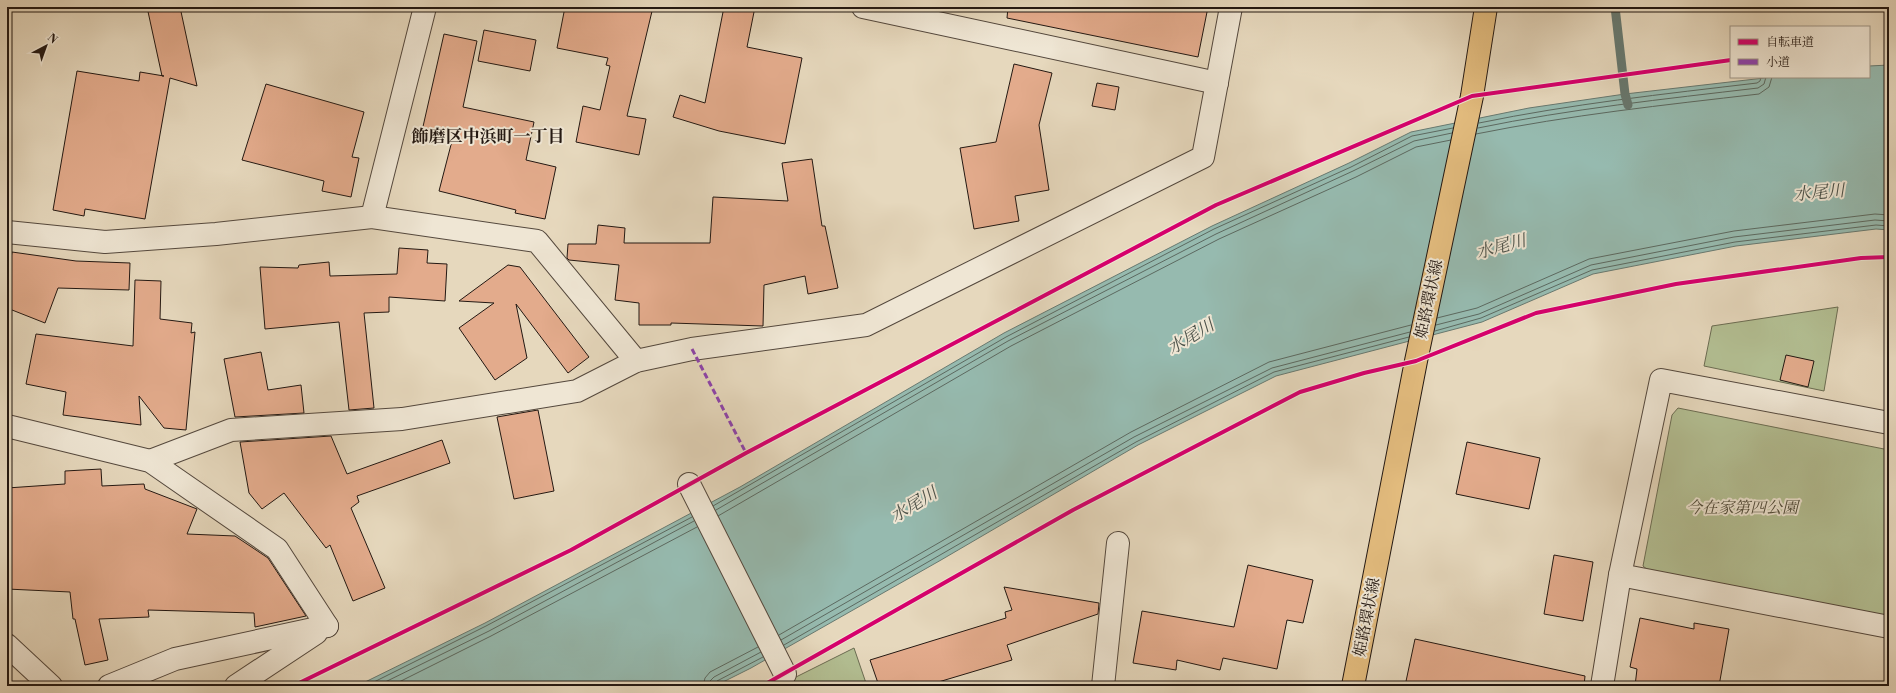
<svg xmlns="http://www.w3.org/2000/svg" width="1896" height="693" viewBox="0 0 1896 693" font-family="'Libre Bodoni','Noto Serif JP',serif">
	<rect width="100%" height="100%" fill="#e6d8bd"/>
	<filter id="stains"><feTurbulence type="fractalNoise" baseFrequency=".005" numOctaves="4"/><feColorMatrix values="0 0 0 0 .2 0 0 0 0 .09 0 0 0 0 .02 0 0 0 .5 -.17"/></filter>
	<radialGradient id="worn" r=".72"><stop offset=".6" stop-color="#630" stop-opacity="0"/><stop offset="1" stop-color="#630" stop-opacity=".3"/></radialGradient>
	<g fill="#b3bf93" stroke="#6b6c52">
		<path d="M 1838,307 L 1824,391 L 1704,366 L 1712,326 Z"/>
		<path d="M 1678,408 L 1889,450 L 1889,622 L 1660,580 L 1643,566 L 1672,415 Z"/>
		<path d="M 854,648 L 867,686 L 778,686 Z"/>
	</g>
	<path fill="#96baaf" stroke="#687970" d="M 1889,65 L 1889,230 L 1876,229 L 1736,246 L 1593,274 L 1482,322 L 1276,376 L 1138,445 L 941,560 L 751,668 L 715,686 L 357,686 L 485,623 L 740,487 L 1004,333 L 1212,226 L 1349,163 L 1411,132 L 1529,108 L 1625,94 L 1773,77 L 1869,77 L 1869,66 Z"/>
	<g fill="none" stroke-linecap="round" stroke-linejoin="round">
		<g stroke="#5c6960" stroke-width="1">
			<path d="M 1479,123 C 1571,104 1664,94 1757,83 L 1760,81 L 1761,77"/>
			<path d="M 1478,128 C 1570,109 1664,99 1758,88 L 1764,84 L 1766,77"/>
			<path d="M 1476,134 C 1570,115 1664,105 1759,94 L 1769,87 L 1772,77"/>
			<path d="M 1437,318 L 1477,308 L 1589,259 L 1734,231 L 1875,214 L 1889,215"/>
			<path d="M 1436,325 L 1479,314 L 1591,265 L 1734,237 L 1875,220 L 1889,221"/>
			<path d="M 1435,331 L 1481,318 L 1592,270 L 1735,242 L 1876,225 L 1889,226"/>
			<path d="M 713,506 L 1006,337 L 1214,229 L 1351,167 L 1412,136 L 1453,128"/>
			<path d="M 716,510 L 1008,341 L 1216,234 L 1353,171 L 1414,141 L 1452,133"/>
			<path d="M 718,516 L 1011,346 L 1219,239 L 1356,177 L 1416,147 L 1451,140"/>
			<path d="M 779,635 L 1131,432 L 1269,362 L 1411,325"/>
			<path d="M 781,640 L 1134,437 L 1272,368 L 1410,332"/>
			<path d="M 784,645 L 1136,442 L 1274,372 L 1409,337"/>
			<path d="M 366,686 L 486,626 L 692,517"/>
			<path d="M 377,686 L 489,631 L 694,521"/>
			<path d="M 391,686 L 491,636 L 697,527"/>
			<path d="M 703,686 L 705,678 L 710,672 L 758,647"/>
			<path d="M 709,686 L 710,681 L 714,677 L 761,652"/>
			<path d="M 714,686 L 717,681 L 763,657"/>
		</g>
		<path stroke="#687970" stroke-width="9" d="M 1615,7 L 1625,94 L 1628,105"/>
	</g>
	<g fill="#e3ab8c" stroke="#231812">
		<path d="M 147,7 L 180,7 L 197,86 L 170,78 L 145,219 L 85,209 L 84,216 L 53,210 L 77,71 L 139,81 L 140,72 L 164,76 L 162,76 Z"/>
		<path d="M 565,7 L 653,7 L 627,116 L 646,119 L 639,155 L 576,142 L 583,106 L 600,110 L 610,66 L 606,65 L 608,58 L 557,48 Z"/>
		<path d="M 724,7 L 755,7 L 747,47 L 802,58 L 785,144 L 719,131 L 673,117 L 680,95 L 705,103 Z"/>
		<path d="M 1008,7 L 1208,7 L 1198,57 L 1007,18 Z"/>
		<path d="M 484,30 L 536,40 L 530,71 L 478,61 Z"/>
		<path d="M 444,34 L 477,41 L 463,107 L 534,122 L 526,160 L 556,167 L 545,219 L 515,213 L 516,210 L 439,191 L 453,137 L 422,131 Z"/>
		<path d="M 1014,64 L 1052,73 L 1039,125 L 1049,190 L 1015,196 L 1019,221 L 974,229 L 960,148 L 996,142 Z"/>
		<path d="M 1097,83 L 1119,87 L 1115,110 L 1092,106 Z"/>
		<path d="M 266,84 L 364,112 L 352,157 L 359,158 L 351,197 L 322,191 L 324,181 L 242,160 Z"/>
		<path d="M 812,159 L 822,226 L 825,226 L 838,288 L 808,294 L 805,276 L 764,285 L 763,326 L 671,323 L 671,325 L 639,325 L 639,303 L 615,300 L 619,265 L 569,260 L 567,258 L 568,244 L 596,244 L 598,225 L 625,228 L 624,243 L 710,243 L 713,197 L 788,201 L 782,163 Z"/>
		<path d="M 399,248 L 428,250 L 427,263 L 447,264 L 445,301 L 389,297 L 389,312 L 364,313 L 374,408 L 349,410 L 339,322 L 265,329 L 260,267 L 298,268 L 299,265 L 329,262 L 330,276 L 397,274 Z"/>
		<path d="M 12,252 L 76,261 L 130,263 L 129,290 L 58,288 L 45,323 L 7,308 L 7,286 Z"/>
		<path d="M 508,265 L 520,267 L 589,357 L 568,373 L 516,304 L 527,358 L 495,380 L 459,328 L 494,303 L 459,301 Z"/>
		<path d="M 135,280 L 161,281 L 160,319 L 192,323 L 191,333 L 195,332 L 186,430 L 164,428 L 139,396 L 141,425 L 63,415 L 66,392 L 26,384 L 36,334 L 133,346 Z"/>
		<path d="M 261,352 L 268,390 L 301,385 L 304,413 L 235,417 L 224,359 Z"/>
		<path d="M 1786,355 L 1814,361 L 1808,387 L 1780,380 Z"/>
		<path d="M 538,410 L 554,491 L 514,499 L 497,417 Z"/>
		<path d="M 331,436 L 347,474 L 442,440 L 450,463 L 357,496 L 359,502 L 351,508 L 385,588 L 353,601 L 330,545 L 326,548 L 284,493 L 262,509 L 249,493 L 240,442 Z"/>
		<path d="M 1467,442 L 1540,458 L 1529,509 L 1456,494 Z"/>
		<path d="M 101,469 L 102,486 L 144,484 L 145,489 L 197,509 L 187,534 L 235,536 L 268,558 L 306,616 L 255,627 L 254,613 L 148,610 L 149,617 L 99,619 L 108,660 L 85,665 L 75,619 L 73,619 L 70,592 L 7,589 L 7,488 L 65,484 L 65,471 Z"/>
		<path d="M 1554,555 L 1593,562 L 1583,621 L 1544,614 Z"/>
		<path d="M 1248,565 L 1313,580 L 1303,623 L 1287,620 L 1277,669 L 1223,658 L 1220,670 L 1177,660 L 1176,670 L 1133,663 L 1142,611 L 1234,627 Z"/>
		<path d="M 1004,587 L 1099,603 L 1098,614 L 1007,645 L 1012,660 L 925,686 L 879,686 L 870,660 L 1006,618 L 1005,612 L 1012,610 Z"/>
		<path d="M 1640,618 L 1694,629 L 1694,623 L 1729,629 L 1719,686 L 1635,686 L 1637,669 L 1630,667 Z"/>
		<path d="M 1415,639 L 1585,676 L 1584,686 L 1405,686 Z"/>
	</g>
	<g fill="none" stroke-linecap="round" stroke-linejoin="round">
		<defs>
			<g id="minor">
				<path d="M 863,7 L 1217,83"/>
				<path d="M 372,217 L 425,7"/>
				<path d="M 7,232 L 105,242 L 216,234 L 372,217 L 537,241 L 636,361"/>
				<path d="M 7,426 L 150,461 L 277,549 L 327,626"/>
				<path d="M 150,461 L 231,430 L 402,419 L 577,391 L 636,361 L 692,349 L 866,325 L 1203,157 L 1231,7"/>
				<path d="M 689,484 L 785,674"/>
				<path d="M 1620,575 L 1889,627"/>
				<path d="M 7,645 L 51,686"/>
				<path d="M 109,686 L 175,659 L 327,626"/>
				<path d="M 236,686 L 316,633"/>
				<path d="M 1103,686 L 1118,543"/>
				<path d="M 1602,686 L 1620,575 L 1661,380 L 1889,423"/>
			</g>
			<path id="major" d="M 1353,686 L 1416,361 L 1472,96 L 1486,7"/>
		</defs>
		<use href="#minor" stroke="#54483d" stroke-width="24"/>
		<use href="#major" stroke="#231812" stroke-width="24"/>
		<use href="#minor" stroke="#efe6d4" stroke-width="22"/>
		<use href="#major" stroke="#e3bc7e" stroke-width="22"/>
		<path stroke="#8e44ad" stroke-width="3" stroke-dasharray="6 3" stroke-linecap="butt" d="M 692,349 L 746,453"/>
		<defs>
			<g id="cycleway">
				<path d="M 293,686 L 571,550 L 746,453 L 1216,205 L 1472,96 L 1731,60"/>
				<path d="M 762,686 L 1073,510 L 1300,392 L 1364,373 L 1416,361 L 1536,313 L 1676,284 L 1861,258 L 1889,257"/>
			</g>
		</defs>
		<use href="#cycleway" stroke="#efe6d4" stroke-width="6"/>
		<use href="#cycleway" stroke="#d6006c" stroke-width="4"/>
	</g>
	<g text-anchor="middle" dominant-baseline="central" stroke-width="4" stroke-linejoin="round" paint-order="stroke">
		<g font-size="16" fill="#231812" stroke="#efe6d4">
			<text transform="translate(1429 299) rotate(-78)">姫路環状線</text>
			<text transform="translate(1367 617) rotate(-79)">姫路環状線</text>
		</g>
		<g font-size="16" font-style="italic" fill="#4e4a39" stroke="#efe6d4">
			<text x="1742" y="508">今在家第四公園</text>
		</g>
		<g font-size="17" font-weight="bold" fill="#231812" stroke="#efe6d4">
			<text x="488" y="137">飾磨区中浜町一丁目</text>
		</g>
		<g font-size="17" font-style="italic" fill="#4b5149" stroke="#efe6d4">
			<text transform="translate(1819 193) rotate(-5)">水尾川</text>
			<text transform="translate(1501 247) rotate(-15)">水尾川</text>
			<text transform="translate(1191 337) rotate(-31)">水尾川</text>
			<text transform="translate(914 505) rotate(-31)">水尾川</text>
		</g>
	</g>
	<rect width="1896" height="693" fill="none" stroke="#e6d8bd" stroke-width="24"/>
	<rect x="8" y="8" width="1880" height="677" fill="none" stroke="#231812" stroke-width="2"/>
	<rect x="12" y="12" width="1872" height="669" fill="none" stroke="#231812"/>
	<rect x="1730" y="26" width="140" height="52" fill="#efe6d4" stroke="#9d9486"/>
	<rect x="1738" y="39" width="20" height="6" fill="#d6006c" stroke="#9d9486"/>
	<text x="1766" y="46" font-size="12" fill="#231812">自転車道</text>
	<rect x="1738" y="59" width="20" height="6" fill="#8e44ad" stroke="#9d9486"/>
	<text x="1766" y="66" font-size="12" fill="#231812">小道</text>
	<g transform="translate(46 46) rotate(41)" stroke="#efe6d4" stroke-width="3" paint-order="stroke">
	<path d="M0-3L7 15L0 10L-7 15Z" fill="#231812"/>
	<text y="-6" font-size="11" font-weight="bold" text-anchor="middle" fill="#231812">N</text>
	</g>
	<rect width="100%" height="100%" filter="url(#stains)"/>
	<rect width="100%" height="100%" fill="url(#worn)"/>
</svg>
